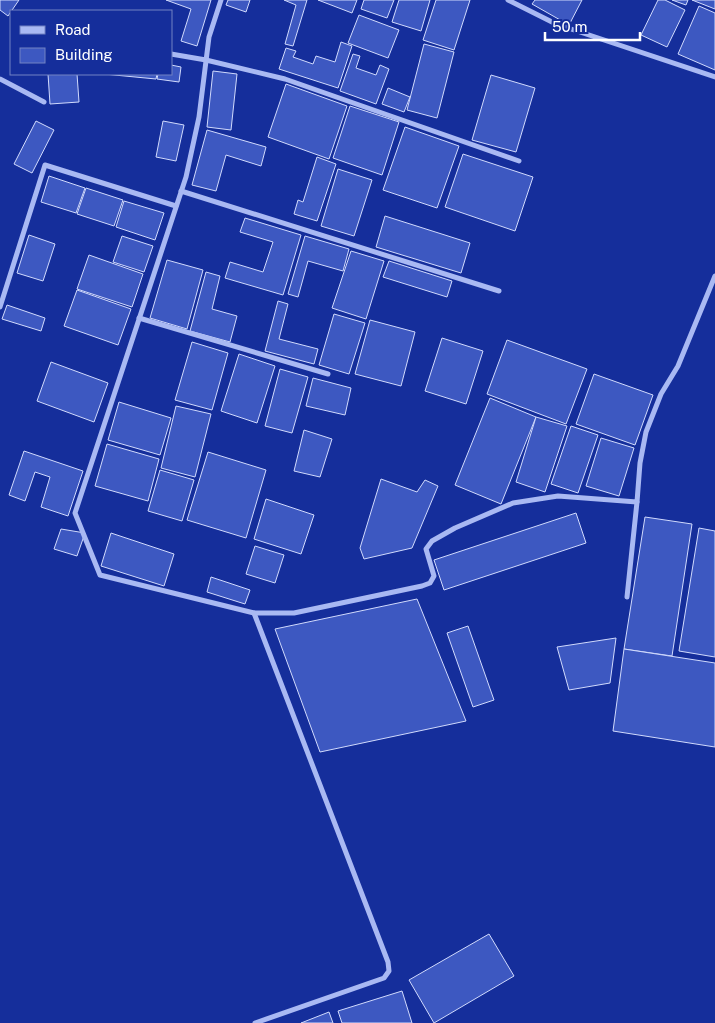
<svg xmlns="http://www.w3.org/2000/svg" width="715" height="1023" viewBox="0 0 715 1023" font-family="'Public Sans',sans-serif">
	<rect width="100%" height="100%" fill="#152e9b"/>
	<g fill="#3d58c1" stroke="#d1dafd">
		<path d="M 0,0 L 19,0 L 8,16 L 0,10 Z"/>
		<path d="M 166,0 L 211,0 L 197,46 L 181,41 L 191,9 Z"/>
		<path d="M 228,0 L 250,0 L 246,12 L 226,5 Z"/>
		<path d="M 284,0 L 307,0 L 293,46 L 285,44 L 296,5 Z"/>
		<path d="M 318,0 L 357,0 L 352,13 Z"/>
		<path d="M 364,0 L 394,0 L 387,18 L 361,9 Z"/>
		<path d="M 399,0 L 430,0 L 421,31 L 392,22 Z"/>
		<path d="M 436,0 L 470,0 L 454,50 L 423,40 Z"/>
		<path d="M 535,0 L 582,0 L 569,25 L 532,4 Z"/>
		<path d="M 658,0 L 665,0 L 685,10 L 667,47 L 641,35 Z"/>
		<path d="M 672,0 L 688,0 L 686,5 Z"/>
		<path d="M 692,0 L 715,0 L 715,9 Z"/>
		<path d="M 699,6 L 715,13 L 715,70 L 678,54 Z"/>
		<path d="M 359,15 L 399,30 L 388,58 L 348,43 Z"/>
		<path d="M 341,42 L 352,46 L 338,88 L 279,69 L 286,48 L 296,51 L 293,57 L 313,64 L 316,56 L 335,62 Z"/>
		<path d="M 424,44 L 454,52 L 437,118 L 407,110 Z"/>
		<path d="M 353,54 L 360,56 L 356,68 L 376,75 L 380,65 L 389,69 L 376,104 L 340,91 Z"/>
		<path d="M 171,65 L 181,67 L 179,82 L 157,79 L 158,74 L 171,74 Z"/>
		<path d="M 213,71 L 237,74 L 231,130 L 207,127 Z"/>
		<path d="M 48,74 L 77,74 L 79,102 L 50,104 Z"/>
		<path d="M 104,74 L 157,74 L 156,79 Z"/>
		<path d="M 491,75 L 535,88 L 516,152 L 472,140 Z"/>
		<path d="M 286,84 L 347,106 L 329,159 L 268,137 Z"/>
		<path d="M 388,88 L 410,97 L 404,112 L 382,104 Z"/>
		<path d="M 350,106 L 399,122 L 382,175 L 333,158 Z"/>
		<path d="M 36,121 L 54,130 L 32,173 L 14,164 Z"/>
		<path d="M 163,121 L 184,125 L 176,161 L 156,157 Z"/>
		<path d="M 405,127 L 459,146 L 437,208 L 383,190 Z"/>
		<path d="M 207,130 L 266,147 L 261,166 L 226,155 L 216,191 L 192,185 Z"/>
		<path d="M 463,154 L 533,177 L 515,231 L 445,207 Z"/>
		<path d="M 317,157 L 336,164 L 317,221 L 294,214 L 298,200 L 303,202 Z"/>
		<path d="M 338,169 L 372,180 L 354,236 L 321,226 Z"/>
		<path d="M 49,176 L 85,188 L 76,213 L 41,202 Z"/>
		<path d="M 86,188 L 123,200 L 114,226 L 77,214 Z"/>
		<path d="M 124,201 L 164,213 L 155,240 L 116,227 Z"/>
		<path d="M 385,216 L 470,243 L 461,273 L 376,247 Z"/>
		<path d="M 245,218 L 301,235 L 283,295 L 225,278 L 230,262 L 263,272 L 273,242 L 240,232 Z"/>
		<path d="M 29,235 L 55,244 L 43,281 L 17,273 Z"/>
		<path d="M 122,236 L 153,246 L 144,272 L 113,262 Z"/>
		<path d="M 305,236 L 349,249 L 343,271 L 308,261 L 298,297 L 288,294 Z"/>
		<path d="M 351,251 L 384,261 L 366,319 L 332,308 Z"/>
		<path d="M 89,255 L 143,274 L 132,307 L 77,289 Z"/>
		<path d="M 167,260 L 203,270 L 187,329 L 150,318 Z"/>
		<path d="M 389,261 L 452,281 L 447,297 L 383,277 Z"/>
		<path d="M 206,272 L 220,276 L 212,309 L 237,316 L 230,342 L 190,331 Z"/>
		<path d="M 77,290 L 131,309 L 118,345 L 64,326 Z"/>
		<path d="M 278,301 L 288,304 L 279,339 L 318,349 L 314,364 L 265,351 Z"/>
		<path d="M 7,305 L 45,318 L 41,331 L 2,319 Z"/>
		<path d="M 334,314 L 365,323 L 349,374 L 319,365 Z"/>
		<path d="M 370,320 L 415,332 L 401,386 L 355,374 Z"/>
		<path d="M 442,338 L 483,351 L 466,404 L 425,391 Z"/>
		<path d="M 507,340 L 587,369 L 566,424 L 487,394 Z"/>
		<path d="M 192,342 L 228,353 L 212,410 L 175,400 Z"/>
		<path d="M 239,354 L 275,366 L 257,423 L 221,411 Z"/>
		<path d="M 51,362 L 108,383 L 94,422 L 37,401 Z"/>
		<path d="M 280,369 L 308,377 L 292,433 L 265,426 Z"/>
		<path d="M 594,374 L 653,395 L 635,445 L 576,424 Z"/>
		<path d="M 313,378 L 351,388 L 345,415 L 306,406 Z"/>
		<path d="M 490,398 L 536,417 L 501,504 L 455,485 Z"/>
		<path d="M 119,402 L 171,418 L 160,455 L 108,440 Z"/>
		<path d="M 176,406 L 211,414 L 195,477 L 161,468 Z"/>
		<path d="M 536,417 L 567,426 L 545,492 L 516,482 Z"/>
		<path d="M 571,426 L 598,435 L 578,493 L 551,484 Z"/>
		<path d="M 304,430 L 332,439 L 320,477 L 294,471 Z"/>
		<path d="M 601,438 L 634,448 L 619,496 L 586,486 Z"/>
		<path d="M 107,444 L 159,459 L 148,501 L 95,486 Z"/>
		<path d="M 24,451 L 83,471 L 68,516 L 41,507 L 50,477 L 35,472 L 25,501 L 9,495 Z"/>
		<path d="M 208,452 L 266,470 L 246,538 L 187,520 Z"/>
		<path d="M 160,470 L 194,480 L 182,521 L 148,511 Z"/>
		<path d="M 381,479 L 417,492 L 425,480 L 438,486 L 412,548 L 364,559 L 360,548 Z"/>
		<path d="M 266,499 L 314,515 L 301,554 L 254,539 Z"/>
		<path d="M 576,513 L 586,543 L 444,590 L 434,560 Z"/>
		<path d="M 645,517 L 692,524 L 672,656 L 624,649 Z"/>
		<path d="M 699,528 L 715,531 L 715,657 L 679,651 Z"/>
		<path d="M 61,529 L 85,533 L 77,556 L 54,549 Z"/>
		<path d="M 111,533 L 174,554 L 164,586 L 101,566 Z"/>
		<path d="M 255,546 L 284,555 L 275,583 L 246,574 Z"/>
		<path d="M 211,577 L 250,590 L 245,604 L 207,592 Z"/>
		<path d="M 417,599 L 466,721 L 320,752 L 275,629 Z"/>
		<path d="M 468,626 L 494,700 L 473,707 L 447,633 Z"/>
		<path d="M 616,638 L 610,683 L 569,690 L 557,647 Z"/>
		<path d="M 624,649 L 715,663 L 715,747 L 613,731 Z"/>
		<path d="M 489,934 L 514,976 L 434,1023 L 409,980 Z"/>
		<path d="M 402,991 L 412,1023 L 342,1023 L 338,1011 Z"/>
		<path d="M 329,1012 L 333,1023 L 301,1023 Z"/>
	</g>
	<g fill="none" stroke-linecap="round" stroke-linejoin="round">
		<g stroke="#a9b9f3" stroke-width="5">
			<path d="M 221,0 L 209,37 L 199,117 L 186,177 L 75,513 L 100,575 L 254,613 L 294,613 L 422,586 L 430,583 L 434,576 L 426,549 L 432,541 L 455,528 L 513,503 L 558,496 L 637,502 L 640,463 L 646,432 L 661,394 L 678,366 L 715,276"/>
			<path d="M 508,0 L 556,24 L 715,77"/>
			<path d="M 171,54 L 206,60 L 285,79 L 519,161"/>
			<path d="M 0,79 L 44,102"/>
			<path d="M 181,191 L 499,291"/>
			<path d="M 0,307 L 45,165 L 176,206"/>
			<path d="M 139,318 L 328,374"/>
			<path d="M 627,597 L 637,502"/>
			<path d="M 254,613 L 388,962 L 389,971 L 384,978 L 255,1023"/>
		</g>
	</g>
	<rect x="10" y="10" width="162" height="65" fill="#152e9b" stroke="#7382c3"/>
	<rect x="20" y="26" width="25" height="8" fill="#a9b9f3" stroke="#7382c3"/>
	<text x="55" y="35" font-size="15" fill="#ffffff">Road</text>
	<rect x="20" y="48" width="25" height="15" fill="#3d58c1" stroke="#7382c3"/>
	<text x="55" y="60" font-size="15" fill="#ffffff">Building</text>
	<path d="M545 32v8h95v-8" fill="none" stroke="#ffffff" stroke-width="2.5"/>
	<text x="552" y="32" font-size="15" fill="#ffffff" stroke="#152e9b" stroke-width="4" paint-order="stroke">50 m</text>
</svg>
